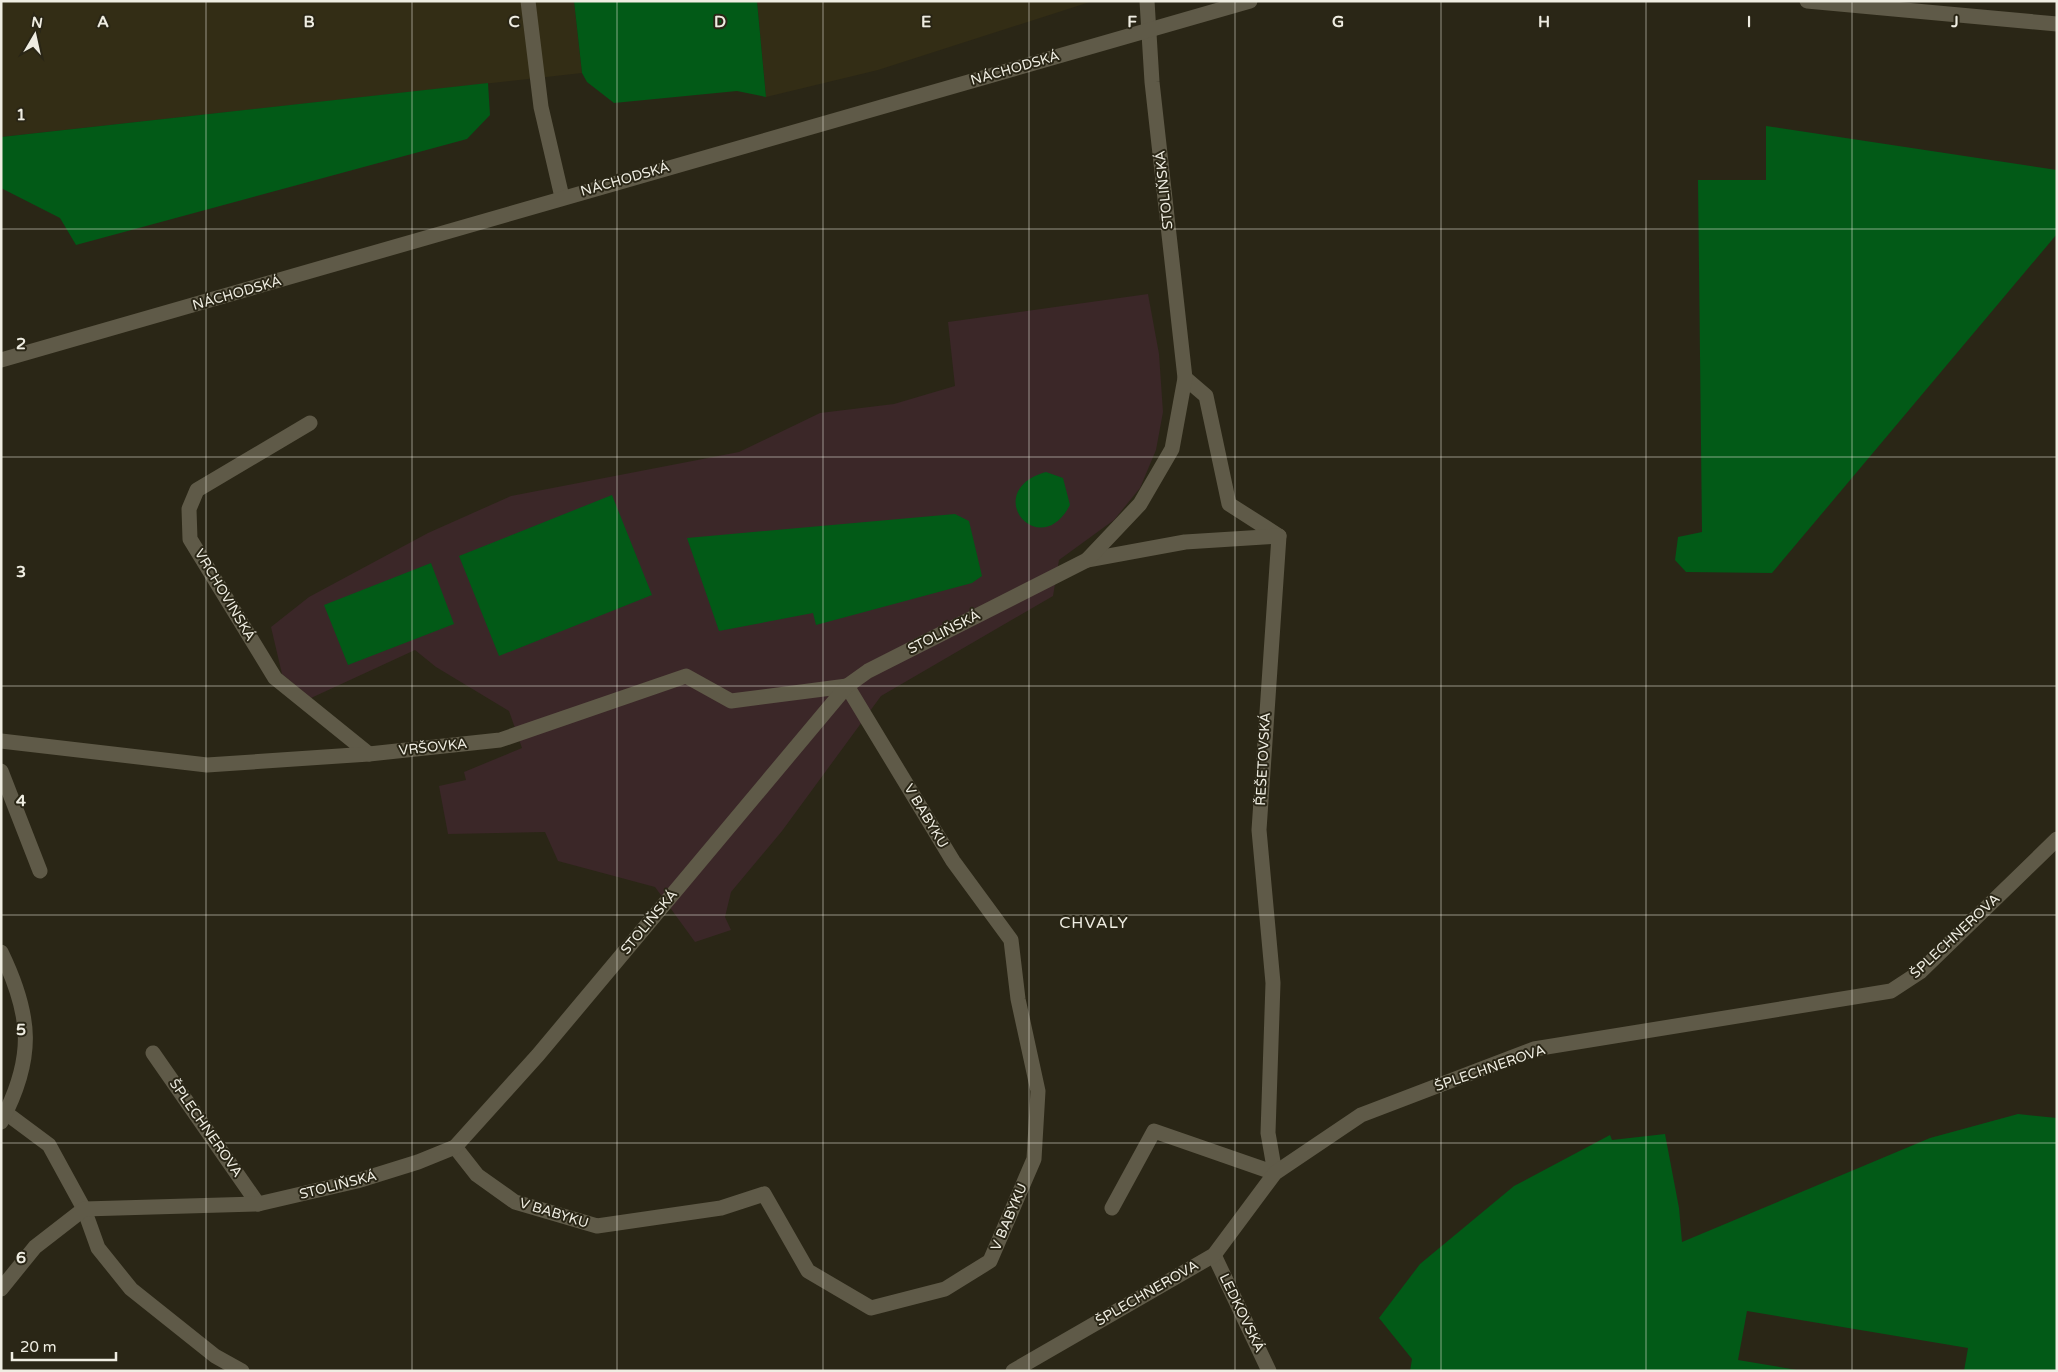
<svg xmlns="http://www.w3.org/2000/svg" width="2058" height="1372" viewBox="0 0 2058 1372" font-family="'Varela Round',sans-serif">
	<rect width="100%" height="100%" fill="#2a2616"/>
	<g fill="#332d15">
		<path d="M 1,1 L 574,1 L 582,73 L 1,137 Z"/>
		<path d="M 757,1 L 1093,1 L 878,70 L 766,97 Z"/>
	</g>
	<path fill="#3b2728" d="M 1148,294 L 1159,354 L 1163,412 L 1156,450 L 1140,488 L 1114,520 L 1059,560 L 1053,596 L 881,696 L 782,831 L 731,892 L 725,917 L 731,930 L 695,942 L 655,887 L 558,861 L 545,832 L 448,834 L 439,786 L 466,780 L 464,772 L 522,748 L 509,711 L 436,667 L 415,650 L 311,698 L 282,674 L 271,627 L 309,597 L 428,533 L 511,496 L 739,452 L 820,413 L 894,404 L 955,386 L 948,322 Z"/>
	<g fill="#025a17">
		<path d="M 574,1 L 757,1 L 766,97 L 737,91 L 614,103 L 587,82 L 582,73 Z"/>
		<path d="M 488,83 L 490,115 L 467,139 L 76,245 L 60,218 L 1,188 L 1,137 Z"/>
		<path d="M 1766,126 L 2057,170 L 2057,234 L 1772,573 L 1686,572 L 1675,560 L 1678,537 L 1702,532 L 1698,180 L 1766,180 Z"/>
		<path d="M 1046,472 L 1063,478 L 1070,505 C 1039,564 979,491 1046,472 Z"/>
		<path d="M 612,495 L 652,595 L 499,656 L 459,556 Z"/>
		<path d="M 955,514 L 969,521 L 982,576 L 972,583 L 816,625 L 813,613 L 719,631 L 687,538 Z"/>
		<path d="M 431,563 L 454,624 L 348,665 L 324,605 Z"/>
		<path d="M 2018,1114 L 2057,1118 L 2057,1371 L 1964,1371 L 1968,1348 L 1747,1311 L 1738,1360 L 1803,1371 L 1410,1371 L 1412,1359 L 1379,1318 L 1420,1264 L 1514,1186 L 1610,1135 L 1612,1140 L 1665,1134 L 1679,1208 L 1682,1242 L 1930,1138 Z"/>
	</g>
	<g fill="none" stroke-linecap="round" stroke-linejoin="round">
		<g stroke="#5f5a48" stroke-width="15">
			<path d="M 528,1 L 541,107 L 562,197"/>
			<path d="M 1185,378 L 1206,396 L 1229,504 L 1279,536"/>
			<path d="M 310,423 L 197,490 L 189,509 L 190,539 L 275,678 L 369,754"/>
			<path d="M 1087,560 L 1185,542 L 1279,536 L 1259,830 L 1273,983 L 1268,1133 L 1275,1173 L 1154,1131 L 1112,1208"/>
			<path d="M 1,741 L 207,765 L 369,754 L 500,740 L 686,676 L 731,701 L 847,686"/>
			<path d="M 1,771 L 40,871"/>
			<path d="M 153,1053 L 258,1204"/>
			<path d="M 6,1113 L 49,1145 L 84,1209 L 98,1248 L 131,1289 L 215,1356 L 242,1371"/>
			<path d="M 455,1147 L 477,1175 L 515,1202 L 597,1226 L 721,1208 L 764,1194 L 808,1271 L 871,1308 L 945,1289 L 990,1261 L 1034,1159 L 1038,1091 L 1018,999 L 1011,940 L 953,861 L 847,686"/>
			<path d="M 1214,1255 L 1269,1371"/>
			<path d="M 1,1289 L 35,1247 L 84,1209 L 258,1204 L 357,1181 L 418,1162 L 455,1147 L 538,1055 L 847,686 L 868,671 L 1087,560 L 1140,504 L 1172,449 L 1185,378 L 1152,82 L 1147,1"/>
			<path d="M 1013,1371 L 1214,1255 L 1275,1173 L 1361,1115 L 1534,1049 L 1891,991 L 1920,972 L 2057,839"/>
		</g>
		<g stroke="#5f5a48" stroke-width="15">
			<path d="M 1807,1 L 2057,24"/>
			<path d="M 1,360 L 1250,1"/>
			<path d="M 1,952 C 32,1016 35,1058 1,1122"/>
		</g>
	</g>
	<path fill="none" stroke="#efede2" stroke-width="1" stroke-opacity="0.55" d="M 206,1 L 206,1371M 412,1 L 412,1371M 617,1 L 617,1371M 823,1 L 823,1371M 1029,1 L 1029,1371M 1235,1 L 1235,1371M 1441,1 L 1441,1371M 1646,1 L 1646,1371M 1852,1 L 1852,1371M 1,229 L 2057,229M 1,457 L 2057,457M 1,686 L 2057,686M 1,915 L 2057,915M 1,1143 L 2057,1143"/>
	<g text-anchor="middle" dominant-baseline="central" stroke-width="4" stroke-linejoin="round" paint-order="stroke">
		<g font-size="14" fill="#efede2" stroke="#2a2616">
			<text transform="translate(1015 68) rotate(-16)">NÁCHODSKÁ</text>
			<text transform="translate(625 179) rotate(-16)">NÁCHODSKÁ</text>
			<text transform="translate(1164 190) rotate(-96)">STOLIŇSKÁ</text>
			<text transform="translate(237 293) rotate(-16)">NÁCHODSKÁ</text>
			<text transform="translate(225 595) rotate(59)">VRCHOVINSKÁ</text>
			<text transform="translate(944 632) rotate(-27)">STOLIŇSKÁ</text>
			<text transform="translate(433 747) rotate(-6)">VRŠOVKA</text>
			<text transform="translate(1263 759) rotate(-87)">ŘEŠETOVSKÁ</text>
			<text transform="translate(926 816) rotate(59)">V BABYKU</text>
			<text transform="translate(649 922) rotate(-50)">STOLIŇSKÁ</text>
			<text transform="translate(1955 936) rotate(-43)">ŠPLECHNEROVA</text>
			<text transform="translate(1490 1068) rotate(-19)">ŠPLECHNEROVA</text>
			<text transform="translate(206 1128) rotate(55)">ŠPLECHNEROVA</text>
			<text transform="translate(338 1185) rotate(-14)">STOLIŇSKÁ</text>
			<text transform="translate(554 1213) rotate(17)">V BABYKU</text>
			<text transform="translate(1009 1217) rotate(-67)">V BABYKU</text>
			<text transform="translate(1147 1293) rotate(-30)">ŠPLECHNEROVA</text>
			<text transform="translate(1242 1313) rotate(64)">LEDKOVSKÁ</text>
		</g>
		<g font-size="16" letter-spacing="1" fill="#efede2" stroke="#2a2616">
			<text x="1094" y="923">CHVALY</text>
		</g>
	</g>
	<g font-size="16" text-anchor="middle" font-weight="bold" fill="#efede2" stroke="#2a2616" stroke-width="4" stroke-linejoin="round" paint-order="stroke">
		<text x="103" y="27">A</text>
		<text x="309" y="27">B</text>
		<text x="514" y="27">C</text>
		<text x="720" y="27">D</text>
		<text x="926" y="27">E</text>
		<text x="1132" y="27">F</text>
		<text x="1338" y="27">G</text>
		<text x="1544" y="27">H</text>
		<text x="1749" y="27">I</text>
		<text x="1955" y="27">J</text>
		<text x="21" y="120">1</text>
		<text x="21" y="349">2</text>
		<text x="21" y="577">3</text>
		<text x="21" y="806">4</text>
		<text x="21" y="1035">5</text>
		<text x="21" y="1263">6</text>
	</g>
	<rect width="2058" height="1372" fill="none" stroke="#efede2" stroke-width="5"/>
	<g transform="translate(35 35) rotate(9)" stroke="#2a2616" stroke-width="4" paint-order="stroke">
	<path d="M0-4L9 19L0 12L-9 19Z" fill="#efede2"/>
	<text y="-8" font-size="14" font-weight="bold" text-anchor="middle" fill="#efede2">N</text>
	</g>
	<path d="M12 1352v8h104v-8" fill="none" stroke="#efede2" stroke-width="2.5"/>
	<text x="20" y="1352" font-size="15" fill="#efede2" stroke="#2a2616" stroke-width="4" paint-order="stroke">20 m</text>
</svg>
